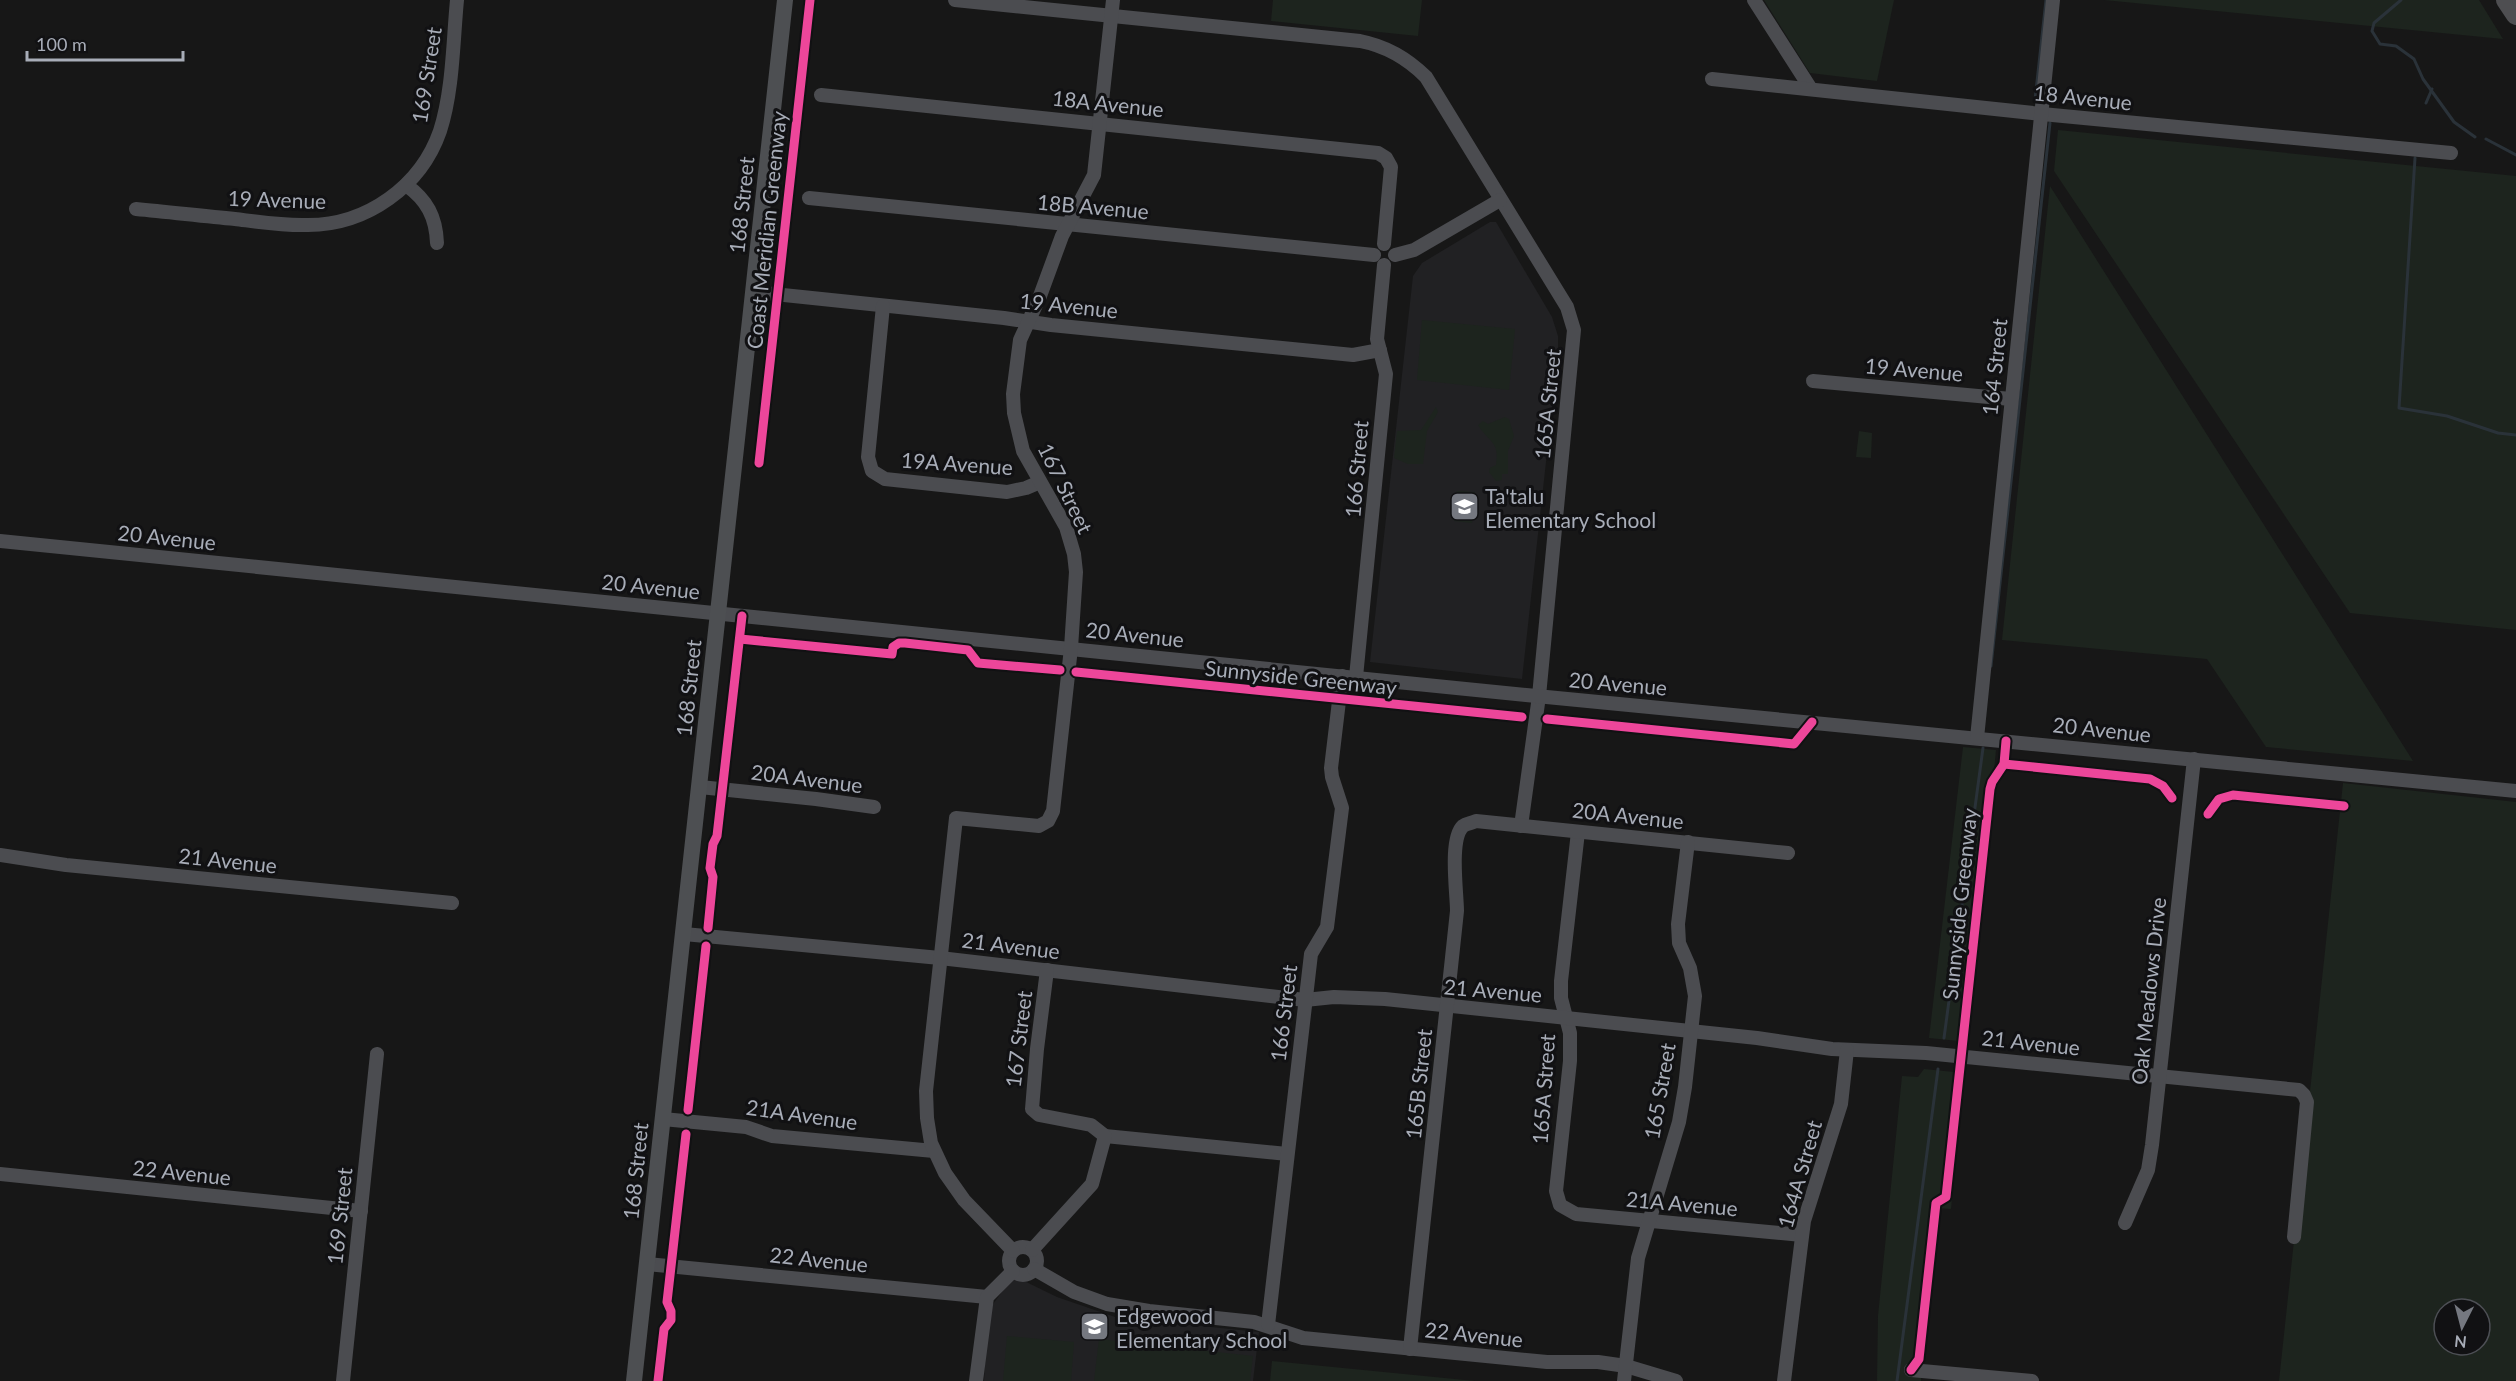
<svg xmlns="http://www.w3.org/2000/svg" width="2516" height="1381" viewBox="0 0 2516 1381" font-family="Lato,sans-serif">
	<rect width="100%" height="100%" fill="#171717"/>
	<g fill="#212123">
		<path d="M 1490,222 L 1496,222 L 1552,317 L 1558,336 L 1558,353 L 1522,679 L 1370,662 L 1413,276 L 1422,263 Z"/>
		<path d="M 1012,1278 L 1020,1279 L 1057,1297 L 1115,1317 L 1259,1332 L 1253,1381 L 984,1381 L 988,1311 Z"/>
	</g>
	<g fill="#1d241e" fill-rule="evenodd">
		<path d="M 1273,0 L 1422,0 L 1418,36 L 1271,21 Z"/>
		<path d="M 1764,0 L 1894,0 L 1877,81 L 1810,73 Z"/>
		<path d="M 2104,0 L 2479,0 L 2503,39 Z"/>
		<path d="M 2058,130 L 2516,176 L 2516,630 L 2350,613 L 2054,171 Z"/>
		<path d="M 2050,186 L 2413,761 L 2266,747 L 2207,659 L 2002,640 Z"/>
		<path d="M 1422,320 L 1515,329 L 1509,390 L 1417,380 Z"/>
		<path d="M 1436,407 L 1438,412 L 1427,431 L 1423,464 L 1408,464 L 1394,458 L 1397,431 L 1421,430 Z"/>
		<path d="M 1505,417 L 1509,419 L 1514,436 L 1508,451 L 1508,474 L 1502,474 L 1502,480 L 1496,481 L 1489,472 L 1490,468 L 1496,465 C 1500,441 1489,443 1478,425 L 1483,421 L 1488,424 Z"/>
		<path d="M 1859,431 L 1872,433 L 1871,458 L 1856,457 Z"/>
		<path d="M 1457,491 L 1475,492 L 1472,523 L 1454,521 Z"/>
		<path d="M 1963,747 L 1996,750 L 1968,1042 L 1929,1038 Z"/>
		<path d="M 2343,783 L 2516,802 L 2516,1381 L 2279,1381 ZM 2444,1309 L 2480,1309 L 2480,1345 L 2444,1345 Z"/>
		<path d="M 1924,1069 L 1964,1073 L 1951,1209 L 1937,1208 L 1921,1381 L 1877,1381 L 1878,1316 L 1902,1076 L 1918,1077 Z"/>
		<path d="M 1007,1336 L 1074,1342 L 1071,1381 L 1003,1381 Z"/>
		<path d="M 1099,1339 L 1253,1356 L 1250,1381 L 1094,1381 Z"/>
		<path d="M 1272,1361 L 1475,1381 L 1270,1381 Z"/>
	</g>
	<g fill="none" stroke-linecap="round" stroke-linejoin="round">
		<g stroke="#2a3239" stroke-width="3">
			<path d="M 2401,0 L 2374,23 L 2372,31 L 2380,44 L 2396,46 L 2414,59 L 2423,79 L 2454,122 L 2475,137"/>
			<path d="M 2426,103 L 2432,89"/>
			<path d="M 2038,105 L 2035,100 L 2046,0"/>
			<path d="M 2486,139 L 2516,155"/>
			<path d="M 2415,158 L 2399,408 L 2447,416 L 2498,433 L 2516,435"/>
			<path d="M 1991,666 L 2050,123"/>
			<path d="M 1944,1038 L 1983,748"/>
			<path d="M 1897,1381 L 1938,1069"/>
		</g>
		<g stroke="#4b4c50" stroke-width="14">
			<path d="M 955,0 L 1360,41 C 1386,46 1407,58 1426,77 L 1567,307 L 1574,330 L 1539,696 L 1521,826"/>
			<path d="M 1754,0 L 1811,89"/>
			<path d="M 1712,79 L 2042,114 L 2451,153"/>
			<path d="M 821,95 L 1378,153 L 1386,158 L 1391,167 L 1384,244"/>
			<path d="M 406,185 C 427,200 436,217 437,243"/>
			<path d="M 809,198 L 1374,255"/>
			<path d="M 136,209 C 169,212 202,216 235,219 C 259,222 284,226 308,225 C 367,225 421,186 440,131 C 453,91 453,41 457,0"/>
			<path d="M 1395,255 L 1414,250 L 1500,200"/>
			<path d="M 754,292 L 1004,318 L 1051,325 L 1353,355 L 1380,350"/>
			<path d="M 883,306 L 868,457 L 872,471 L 885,479 L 1007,492 L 1026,488 L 1040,482"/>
			<path d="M 1813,381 L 2011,399"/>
			<path d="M 0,541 L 1526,695 L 2516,791"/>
			<path d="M 1356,677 L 1386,374 L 1377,339 L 1384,265"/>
			<path d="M 1977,738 L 2053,0"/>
			<path d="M 700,787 L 816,799 L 874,807"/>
			<path d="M 1578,832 L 1561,981 L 1561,998 L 1570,1033 L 1570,1061 L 1556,1191 L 1560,1205 L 1576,1214 L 1802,1235"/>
			<path d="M 0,855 L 66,865 L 452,903"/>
			<path d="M 684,934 L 940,958 L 1305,1000 L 1334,997 L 1385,999 L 1757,1038 L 1832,1049 L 1926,1053 L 2299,1090 L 2304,1095 L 2307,1102 L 2294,1237"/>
			<path d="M 663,1119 L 746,1127 L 772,1136 L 934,1151"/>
			<path d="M 1105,1136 L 1287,1154"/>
			<path d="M 0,1174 L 361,1211"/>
			<path d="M 2125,1223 L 2148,1170 L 2152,1145 L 2194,759"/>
			<circle cx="1023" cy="1261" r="14"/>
			<path d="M 1032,1250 L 1092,1184 L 1105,1136 L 1091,1125 L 1039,1115 L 1032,1109 L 1037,1049 L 1047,970"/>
			<path d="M 1013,1251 L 964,1200 L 945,1173 L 931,1143 L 927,1118 L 926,1091 L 956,818 L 1039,826 L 1048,821 L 1053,811 L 1071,648 L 1076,572 L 1074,554 L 1066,527 L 1023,451 L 1014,413 L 1013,394 L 1020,340 L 1040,296 L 1062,236 L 1094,175 L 1113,0"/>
			<path d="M 647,1264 L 987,1297"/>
			<path d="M 1034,1269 L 1074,1292 L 1107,1304 L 1149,1311 L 1254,1322 L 1303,1338 L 1547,1362 L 1598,1362 L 1626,1366 L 1676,1381"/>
			<path d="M 1268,1325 L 1311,954 L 1327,927 L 1342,808 L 1332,777 L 1331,768 L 1342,676"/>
			<path d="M 1410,1349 L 1457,911 C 1457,893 1449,839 1463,826 C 1466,824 1472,823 1476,821 L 1788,853"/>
			<path d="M 1911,1370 L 2032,1381"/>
			<path d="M 343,1381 L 377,1054"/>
			<path d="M 976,1381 L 987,1297 L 1013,1271"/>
			<path d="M 1624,1381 L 1638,1258 L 1679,1122 L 1685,1087 L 1695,996 L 1690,968 L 1679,943 L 1678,924 L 1688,842"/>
			<path d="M 1784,1381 L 1804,1221 L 1841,1104 L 1847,1050"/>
		</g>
		<path stroke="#4d4f52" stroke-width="16" d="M 634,1381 L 785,0"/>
		<path stroke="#4e4e51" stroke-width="20" d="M 2506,0 L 2516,15"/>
		<defs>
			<g id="cycleway">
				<path d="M 759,463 L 810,0"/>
				<path d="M 740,639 L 892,654 L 893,647 L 899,643 L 905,643 L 968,650 L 978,663 L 1060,670"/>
				<path d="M 1076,672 L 1522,717"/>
				<path d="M 1547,719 L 1794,744 L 1812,722"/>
				<path d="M 2004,764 L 2150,779 L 2163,786 L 2172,798"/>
				<path d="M 2208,814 L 2219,799 L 2233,795 L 2344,806"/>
				<path d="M 708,928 L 713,877 L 710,868 L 713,844 L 717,836 L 742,616"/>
				<path d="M 688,1110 L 706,946"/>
				<path d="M 1911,1370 L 1919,1359 L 1936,1203 L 1946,1197 L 1990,789 L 1992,782 L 2004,764 L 2006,741"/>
				<path d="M 658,1381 L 664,1329 L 671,1320 L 671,1311 L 667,1302 L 686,1134"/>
			</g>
		</defs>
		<use href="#cycleway" stroke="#111113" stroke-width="13"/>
		<use href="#cycleway" stroke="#ed469a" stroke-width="9"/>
	</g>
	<defs>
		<symbol id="school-square" viewBox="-11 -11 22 22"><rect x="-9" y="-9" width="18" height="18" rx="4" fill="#757880" stroke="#111113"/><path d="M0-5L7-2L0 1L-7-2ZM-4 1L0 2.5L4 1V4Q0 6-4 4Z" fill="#fff"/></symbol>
	</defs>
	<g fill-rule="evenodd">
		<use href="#school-square" x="1448" y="490" width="33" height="33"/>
		<use href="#school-square" x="1078" y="1310" width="33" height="33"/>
	</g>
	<g text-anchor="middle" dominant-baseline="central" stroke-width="6" stroke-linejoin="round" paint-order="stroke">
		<g font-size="21" fill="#a8adb8" stroke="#111113">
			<text transform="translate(426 75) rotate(-81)">169 Street</text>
			<text transform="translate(2083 97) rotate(6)">18 Avenue</text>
			<text transform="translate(1108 103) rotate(6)">18A Avenue</text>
			<text transform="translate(277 199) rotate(2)">19 Avenue</text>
			<text transform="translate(741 205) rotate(-84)">168 Street</text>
			<text transform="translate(1093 206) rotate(5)">18B Avenue</text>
			<text transform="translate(766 230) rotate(-84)">Coast Meridian Greenway</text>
			<text transform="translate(1069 305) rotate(6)">19 Avenue</text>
			<text transform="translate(1994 367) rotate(-84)">164 Street</text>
			<text transform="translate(1914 369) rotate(5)">19 Avenue</text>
			<text transform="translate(1547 404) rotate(-84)">165A Street</text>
			<text transform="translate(957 463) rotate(4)">19A Avenue</text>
			<text transform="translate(1356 469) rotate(-85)">166 Street</text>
			<text transform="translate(1066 488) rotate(64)">167 Street</text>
			<text transform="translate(167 537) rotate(6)">20 Avenue</text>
			<text transform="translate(651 586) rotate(6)">20 Avenue</text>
			<text transform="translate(1135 634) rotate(6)">20 Avenue</text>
			<text transform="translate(1301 677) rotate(6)">Sunnyside Greenway</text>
			<text transform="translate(1618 683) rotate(5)">20 Avenue</text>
			<text transform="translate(688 688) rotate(-84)">168 Street</text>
			<text transform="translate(2102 729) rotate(6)">20 Avenue</text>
			<text transform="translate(807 778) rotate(7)">20A Avenue</text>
			<text transform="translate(1628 815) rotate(6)">20A Avenue</text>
			<text transform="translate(228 860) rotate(6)">21 Avenue</text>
			<text transform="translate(1959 904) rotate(-84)">Sunnyside Greenway</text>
			<text transform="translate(1011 945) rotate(7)">21 Avenue</text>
			<text transform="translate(1493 990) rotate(5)">21 Avenue</text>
			<text transform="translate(2148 991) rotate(-84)">Oak Meadows Drive</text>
			<text transform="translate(1283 1013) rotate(-83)">166 Street</text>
			<text transform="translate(1018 1039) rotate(-83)">167 Street</text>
			<text transform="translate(2031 1042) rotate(6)">21 Avenue</text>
			<text transform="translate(1418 1084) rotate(-84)">165B Street</text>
			<text transform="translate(1543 1089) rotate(-86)">165A Street</text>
			<text transform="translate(1659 1091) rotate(-80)">165 Street</text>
			<text transform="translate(802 1114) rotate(8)">21A Avenue</text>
			<text transform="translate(635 1171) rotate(-84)">168 Street</text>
			<text transform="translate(182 1172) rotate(6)">22 Avenue</text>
			<text transform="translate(1799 1174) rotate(-74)">164A Street</text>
			<text transform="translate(1682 1203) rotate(5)">21A Avenue</text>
			<text transform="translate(339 1216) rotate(-84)">169 Street</text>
			<text transform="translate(819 1259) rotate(6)">22 Avenue</text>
			<text transform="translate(1474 1334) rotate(6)">22 Avenue</text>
		</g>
		<g font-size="21" fill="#a8adb8" stroke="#111113" text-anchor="start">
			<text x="1485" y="495">Ta'talu<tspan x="1485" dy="24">Elementary School</tspan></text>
			<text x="1116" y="1315">Edgewood<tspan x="1116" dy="24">Elementary School</tspan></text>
		</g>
	</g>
	<g transform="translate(2462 1327) rotate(186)"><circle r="28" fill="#111113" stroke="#4d4f55" stroke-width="1.5"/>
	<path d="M0-4.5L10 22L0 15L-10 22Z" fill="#757880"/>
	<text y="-9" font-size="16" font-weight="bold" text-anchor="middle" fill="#a8adb8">N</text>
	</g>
	<path d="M27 51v9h156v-9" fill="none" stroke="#a8adb8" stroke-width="3"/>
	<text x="36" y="51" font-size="18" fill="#a8adb8" stroke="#111113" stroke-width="4.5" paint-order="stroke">100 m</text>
</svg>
